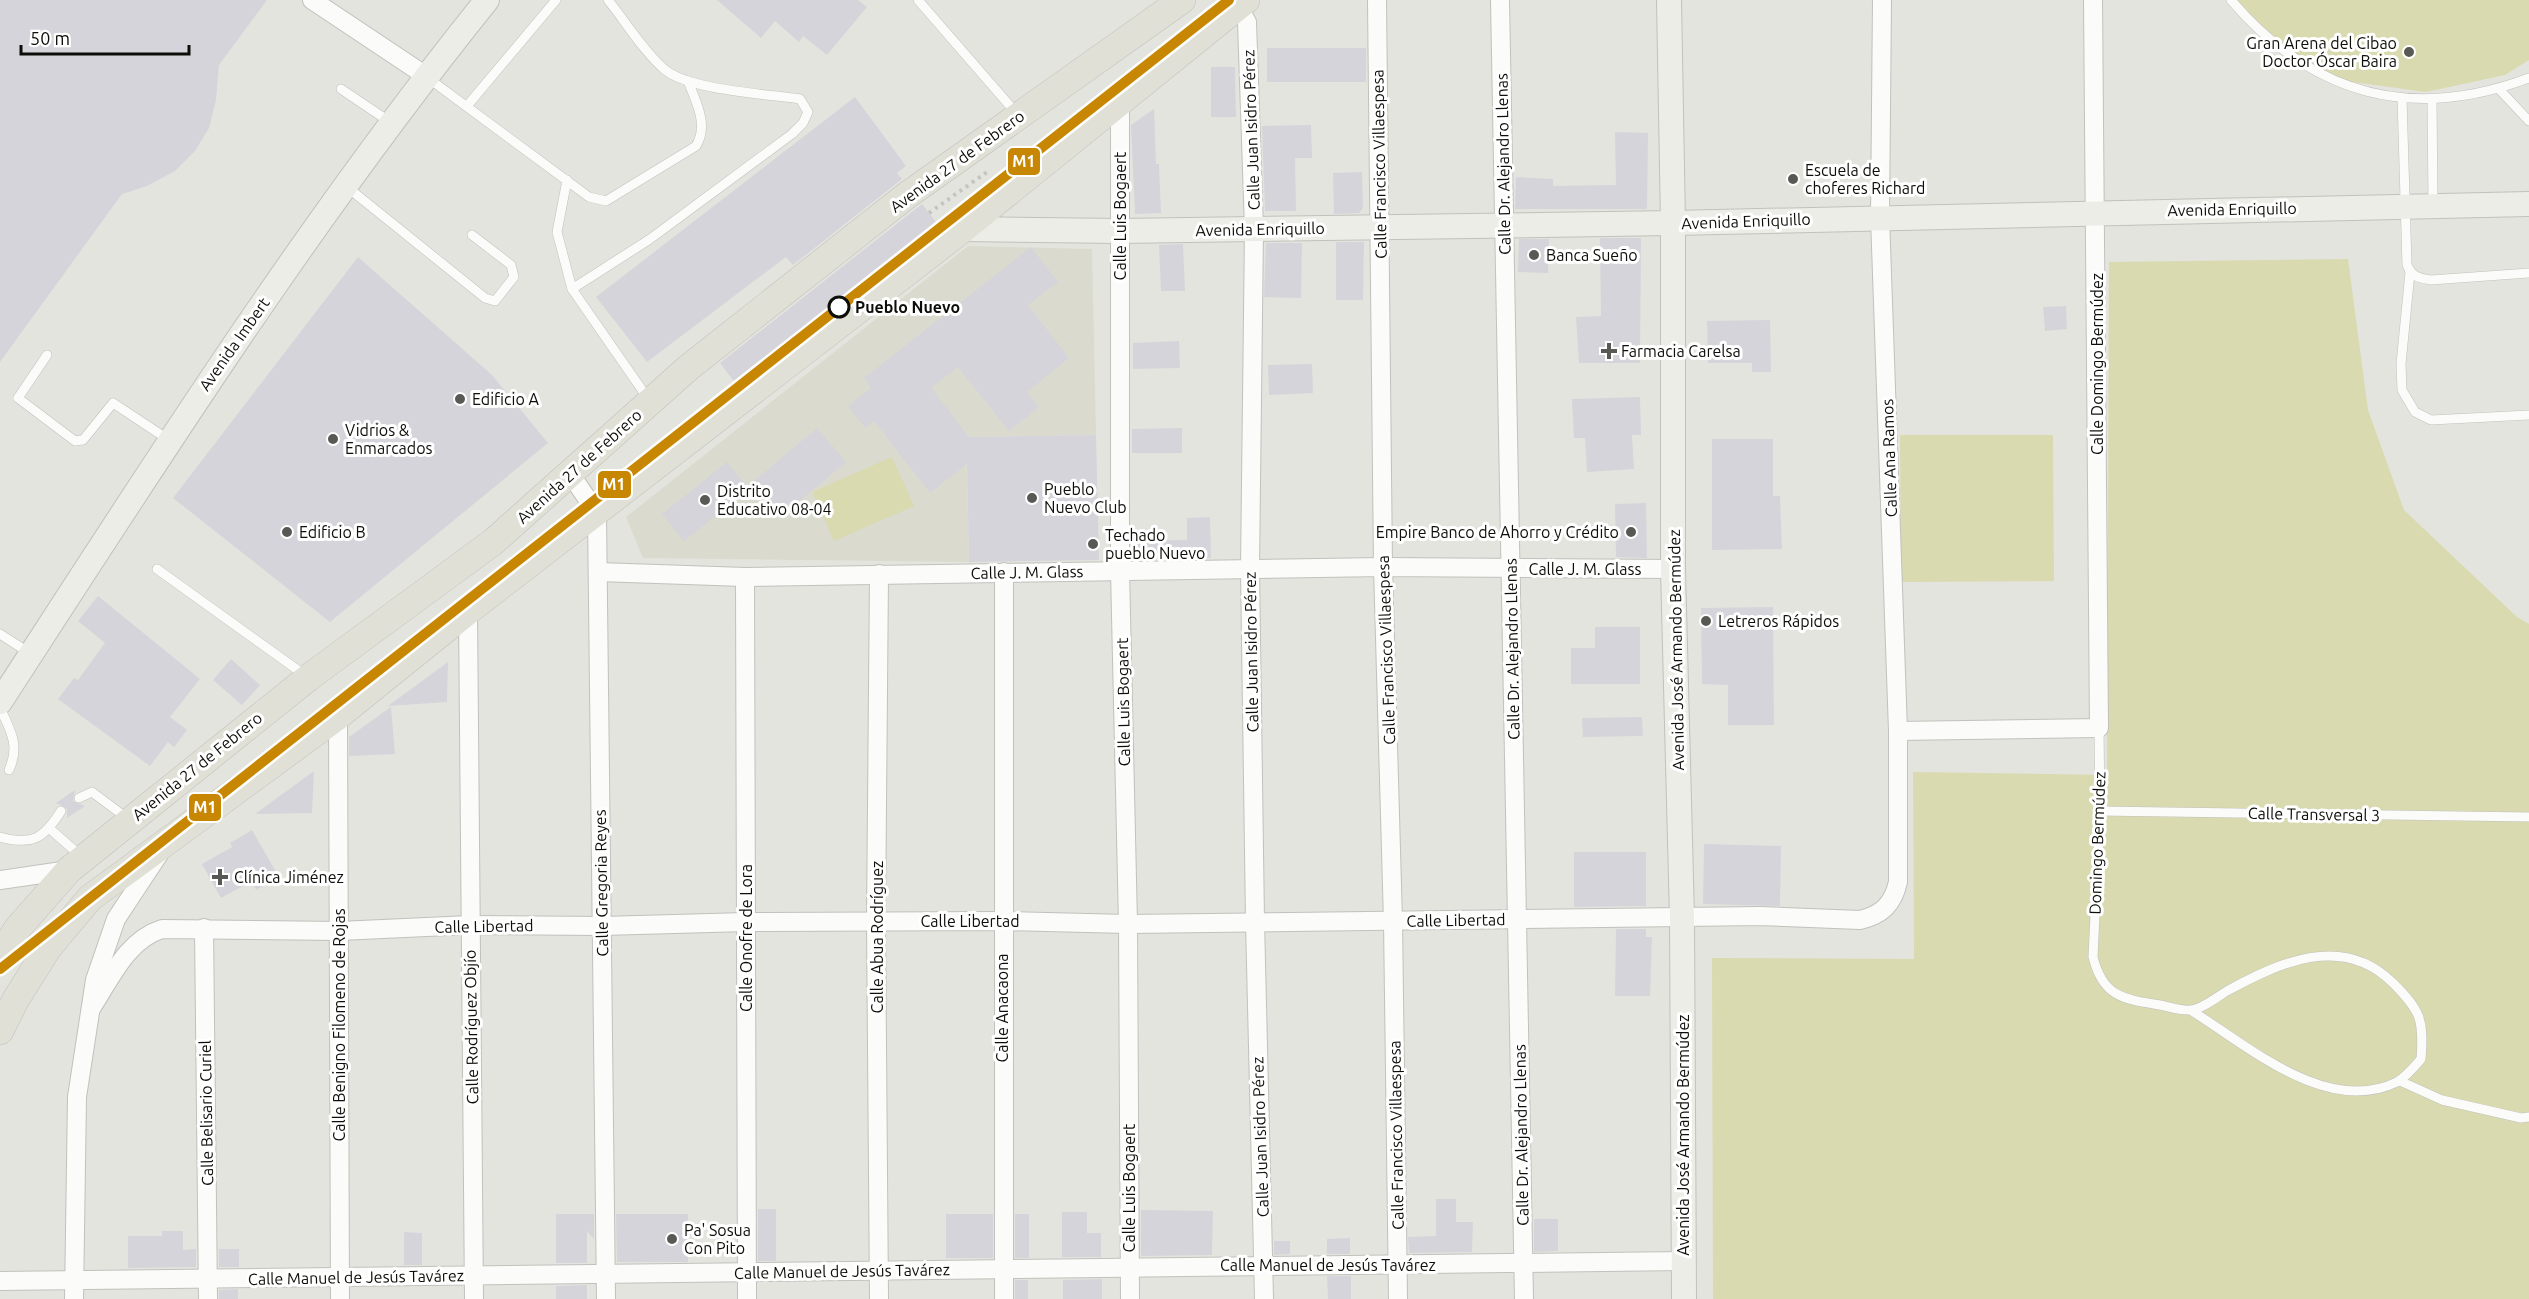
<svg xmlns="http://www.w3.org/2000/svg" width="2529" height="1299" viewBox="0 0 2529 1299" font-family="Ubuntu,sans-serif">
	<rect width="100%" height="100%" fill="#e4e4de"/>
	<path fill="#dadbce" d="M 968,246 L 1092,249 L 1096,435 L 966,437 L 969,562 L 643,558 L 626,517 Z"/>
	<g fill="#d9dab0">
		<path d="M 2231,0 L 2529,0 L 2529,60 L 2505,75 L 2426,92 L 2345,81 L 2273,44 Z"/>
		<path d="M 2348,259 L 2368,410 L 2404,510 L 2517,617 L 2529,624 L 2529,1299 L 1713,1299 L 1712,958 L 1914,959 L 1913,772 L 2107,775 L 2109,262 Z"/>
		<path d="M 1900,435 L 2053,435 L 2054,581 L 1901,582 Z"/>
		<path d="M 892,457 L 914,506 L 834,541 L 812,492 Z"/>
	</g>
	<g fill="#d5d4da">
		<path d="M 0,0 L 267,0 L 219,65 L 216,100 L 209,128 L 195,151 L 175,171 L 147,186 L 122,194 L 0,362 Z"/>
		<path d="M 717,0 L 858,0 L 867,7 L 827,55 L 803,36 L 799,42 L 775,21 L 761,38 Z"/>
		<rect x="1267" y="48" width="99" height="34"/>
		<path d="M 1211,67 L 1235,67 L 1236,117 L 1211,117 Z"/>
		<path d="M 855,97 L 906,166 L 897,173 L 902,179 L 793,265 L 786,257 L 647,362 L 596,297 Z"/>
		<path d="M 1154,109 L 1156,164 L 1159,164 L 1161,213 L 1135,214 L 1131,125 Z"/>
		<path d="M 1311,125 L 1312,158 L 1295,158 L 1296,211 L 1265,211 L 1262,126 Z"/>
		<path d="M 1615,132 L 1648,133 L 1647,209 L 1515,209 L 1516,177 L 1553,179 L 1553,186 L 1616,185 Z"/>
		<path d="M 1362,172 L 1363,208 L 1359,213 L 1334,214 L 1333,173 Z"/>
		<path d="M 922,204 L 940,227 L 736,384 L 720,363 Z"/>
		<path d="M 1600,238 L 1641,238 L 1640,363 L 1579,363 L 1576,317 L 1601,316 Z"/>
		<path d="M 1519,239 L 1549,239 L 1548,273 L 1518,272 Z"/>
		<path d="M 1336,242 L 1364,242 L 1363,300 L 1336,300 Z"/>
		<path d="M 1266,243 L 1302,243 L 1301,298 L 1264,297 Z"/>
		<path d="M 1183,244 L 1185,291 L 1161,291 L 1159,245 Z"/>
		<path d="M 1031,247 L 1058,282 L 1028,305 L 1069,358 L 1027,392 L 1039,407 L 1009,431 L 958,367 L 931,388 L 969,437 L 1096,435 L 1099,560 L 969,562 L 967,464 L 930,493 L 874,421 L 865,428 L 848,406 L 871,388 L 864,378 Z"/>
		<path d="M 358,257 L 492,375 L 548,443 L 330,622 L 173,498 Z"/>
		<path d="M 2066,306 L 2067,329 L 2045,331 L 2043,307 Z"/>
		<path d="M 1770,320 L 1771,372 L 1752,372 L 1752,363 L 1708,363 L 1707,321 Z"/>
		<path d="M 1179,341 L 1180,368 L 1133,369 L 1133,343 Z"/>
		<path d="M 1312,364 L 1313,393 L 1269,395 L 1268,365 Z"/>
		<path d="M 1640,397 L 1641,435 L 1632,435 L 1634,469 L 1587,472 L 1585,438 L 1574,438 L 1572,399 Z"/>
		<path d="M 817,428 L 846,462 L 783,515 L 754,481 Z"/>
		<path d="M 1182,428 L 1182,453 L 1132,453 L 1132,429 Z"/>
		<path d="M 1712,439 L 1773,439 L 1773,496 L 1780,496 L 1782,549 L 1712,550 Z"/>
		<path d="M 727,462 L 749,489 L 684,541 L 662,514 Z"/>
		<path d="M 1646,503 L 1647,558 L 1616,557 L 1615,504 Z"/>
		<path d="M 1210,517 L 1211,558 L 1136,560 L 1135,541 L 1187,540 L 1187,518 Z"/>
		<path d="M 98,596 L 200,679 L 170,717 L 187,730 L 174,747 L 168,742 L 150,766 L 58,699 L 74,678 L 78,680 L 105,643 L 78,621 Z"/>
		<path d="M 1773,607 L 1774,725 L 1728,725 L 1728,685 L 1702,684 L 1701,608 Z"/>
		<path d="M 1595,627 L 1640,627 L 1640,684 L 1571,684 L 1571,648 L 1595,648 Z"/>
		<path d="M 231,659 L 260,685 L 242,705 L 213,680 Z"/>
		<path d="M 448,662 L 447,702 L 388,706 Z"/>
		<path d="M 391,707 L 395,754 L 349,756 L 349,737 Z"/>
		<path d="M 1642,717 L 1643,736 L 1583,737 L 1582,718 Z"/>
		<path d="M 314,771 L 312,813 L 255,814 Z"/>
		<path d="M 75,790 L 73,801 L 85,806 L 67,818 L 67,808 L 56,803 Z"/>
		<path d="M 252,830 L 279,877 L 256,890 L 252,881 L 221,898 L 202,864 L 232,847 L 230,843 Z"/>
		<path d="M 1704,844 L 1781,846 L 1780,906 L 1703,904 Z"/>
		<path d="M 1574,852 L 1646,852 L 1646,906 L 1574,907 Z"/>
		<path d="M 1616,929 L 1646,929 L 1646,937 L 1652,937 L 1650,996 L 1615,996 Z"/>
		<path d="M 1436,1199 L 1456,1199 L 1456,1222 L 1473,1222 L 1472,1252 L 1409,1253 L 1408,1237 L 1436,1236 Z"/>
		<rect x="758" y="1209" width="18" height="52"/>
		<path d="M 1141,1210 L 1213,1211 L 1212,1255 L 1141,1256 Z"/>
		<path d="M 1062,1212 L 1087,1212 L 1087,1233 L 1101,1233 L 1101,1257 L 1062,1257 Z"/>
		<path d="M 556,1214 L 594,1214 L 594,1239 L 587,1231 L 587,1263 L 556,1263 Z"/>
		<path d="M 616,1214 L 688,1214 L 688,1262 L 617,1262 Z"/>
		<rect x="946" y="1214" width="47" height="44"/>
		<rect x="1015" y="1214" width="14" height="44"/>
		<path d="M 1534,1219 L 1558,1219 L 1558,1251 L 1534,1252 Z"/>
		<path d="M 162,1231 L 183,1231 L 183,1250 L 196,1249 L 196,1267 L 128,1268 L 128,1236 L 162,1236 Z"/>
		<path d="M 404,1232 L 422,1233 L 422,1265 L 404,1265 Z"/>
		<path d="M 1350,1238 L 1350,1254 L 1327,1254 L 1327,1239 Z"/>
		<path d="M 1274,1241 L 1290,1241 L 1290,1254 L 1274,1255 Z"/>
		<rect x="219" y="1249" width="20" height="18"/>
		<path d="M 1327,1276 L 1351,1276 L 1351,1299 L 1328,1299 Z"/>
		<path d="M 1102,1279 L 1102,1299 L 1063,1299 L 1063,1280 Z"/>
		<rect x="1015" y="1280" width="13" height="19"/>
		<path d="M 587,1285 L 587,1299 L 556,1299 L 556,1286 Z"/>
		<path d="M 238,1289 L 238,1299 L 219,1299 L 219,1290 Z"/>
	</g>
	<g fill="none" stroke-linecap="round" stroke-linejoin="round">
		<defs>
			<g id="lane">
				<path d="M 918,0 L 1017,114"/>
				<path d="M 2231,0 C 2312,95 2412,122 2529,78"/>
				<path d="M 428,78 L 589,197 L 606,201 L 696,146 C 709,125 696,102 688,81"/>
				<path d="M 341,89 L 390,122"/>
				<path d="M 2499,89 L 2529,121"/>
				<path d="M 2402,98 L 2407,265 C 2412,277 2419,278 2431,280 L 2529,273"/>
				<path d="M 2432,99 L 2433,204"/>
				<path d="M 467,106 L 556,0"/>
				<path d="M 567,180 L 557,232 L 572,289 L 650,239 L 792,134 L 803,123 L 808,112 L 800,99 C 767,94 688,90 664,69 C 644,52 625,21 608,0"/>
				<path d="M 347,187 L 485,298 L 495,301 L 514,277 L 511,265 L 472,235"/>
				<path d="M 2410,272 L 2401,364 L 2402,390 L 2415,412 L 2431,420 L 2529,415"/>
				<path d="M 572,289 L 649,400"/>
				<path d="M 47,355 L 18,398 L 75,441 L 83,440 L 113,403 L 169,440"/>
				<path d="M 157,569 L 306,676"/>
				<path d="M 0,634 L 31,654"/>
				<path d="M 0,708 C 11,731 20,746 9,770"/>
				<path d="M 2099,728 L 2100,811 L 2093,957 C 2103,997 2123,999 2160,1005 C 2169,1007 2182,1011 2191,1010 C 2202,1009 2217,997 2227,991 C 2280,962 2343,933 2393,983 C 2421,1011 2424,1020 2421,1059 C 2414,1067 2406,1077 2397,1082 C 2327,1116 2248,1046 2192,1011"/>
				<path d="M 79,798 L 92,792 L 128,819"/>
				<path d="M 2100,811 L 2529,817"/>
				<path d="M 50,829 L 82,857"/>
				<path d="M 0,837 C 33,846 44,838 61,811"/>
				<path d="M 2400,1081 L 2442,1100 L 2521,1118 L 2529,1117"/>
			</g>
			<g id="street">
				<path d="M 312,0 L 426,76"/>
				<path d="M 1234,0 L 1247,22 L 1254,229 L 1250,569 L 1255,921 L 1264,1299"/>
				<path d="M 1377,0 L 1383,567 L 1393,921 L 1398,1299"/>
				<path d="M 1500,0 L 1524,1299"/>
				<path d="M 1120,105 L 1120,570 L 1128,924 L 1130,1299"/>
				<path d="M 571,475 L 597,513 L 606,1299"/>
				<path d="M 598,572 L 745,577 L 1383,567 L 1673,569"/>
				<path d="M 1004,572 L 1004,1299"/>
				<path d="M 745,577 L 747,1299"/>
				<path d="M 468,611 L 474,1299"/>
				<path d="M 338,716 L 340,1299"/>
				<path d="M 1898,731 L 2099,728 L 2093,0"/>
				<path d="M 0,880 L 69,870"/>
				<path d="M 204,928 L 208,1299"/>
				<path d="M 92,1007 C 111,978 127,940 162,929 L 339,931 L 470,925 L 602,926 L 746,922 L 1002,921 L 1128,924 L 1760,916 L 1860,920 C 1882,915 1893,904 1898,882 L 1898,731 L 1880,217 L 1882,0"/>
				<path d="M 0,1281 L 1683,1261"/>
				<path d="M 74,1299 L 77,1097 L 95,980 L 116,919 L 159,854"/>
				<path d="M 879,1299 L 876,921 L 879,574"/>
			</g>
			<g id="secondary">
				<path d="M 1669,0 L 1673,223 L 1673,569 L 1682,918 L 1684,1299"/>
				<path d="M 963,229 L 1120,231 L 1673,223 L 2529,204"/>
				<path d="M 0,702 C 155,463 308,222 487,0"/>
			</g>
			<g id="primary">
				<path d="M 0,957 L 17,929 L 69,870 L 308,678 L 493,542 L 688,368 L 906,196 L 1182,0"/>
				<path d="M 0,1031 L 16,999 L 48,948 L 90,898 L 338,716 L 468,611 L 963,229 L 1246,0"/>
			</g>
		</defs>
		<use href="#lane" stroke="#c1c1bd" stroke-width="10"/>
		<use href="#street" stroke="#c1c1bd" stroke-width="20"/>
		<use href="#secondary" stroke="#c1c1bd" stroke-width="26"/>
		<use href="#primary" stroke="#c0c0bd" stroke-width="28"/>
		<path stroke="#c4c4c2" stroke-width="4" stroke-dasharray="3 4.5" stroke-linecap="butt" d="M 929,213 L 987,172"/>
		<use href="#lane" stroke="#fbfbfa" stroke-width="9"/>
		<use href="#street" stroke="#fbfbfa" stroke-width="18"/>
		<use href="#secondary" stroke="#edede8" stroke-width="24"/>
		<use href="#primary" stroke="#e0e0d6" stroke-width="27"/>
		<defs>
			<path id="metro-1" d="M 0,969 L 1229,0"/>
		</defs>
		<use href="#metro-1" stroke="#fff" stroke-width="15"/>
		<use href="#metro-1" stroke="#c88702" stroke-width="10"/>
	</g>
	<g fill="#585854" stroke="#fff" stroke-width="2">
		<circle cx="2409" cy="52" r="6"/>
		<circle cx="1793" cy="179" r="6"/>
		<circle cx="1534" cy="255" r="6"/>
		<path d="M1606 342h6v6h6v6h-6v6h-6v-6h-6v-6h6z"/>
		<circle cx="460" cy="399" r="6"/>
		<circle cx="333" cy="439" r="6"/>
		<circle cx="1032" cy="498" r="6"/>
		<circle cx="705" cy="500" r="6"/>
		<circle cx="287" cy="532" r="6"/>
		<circle cx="1631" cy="532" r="6"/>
		<circle cx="1093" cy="544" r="6"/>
		<circle cx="1706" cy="621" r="6"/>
		<path d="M217 868h6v6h6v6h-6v6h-6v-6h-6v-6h6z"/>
		<circle cx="672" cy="1239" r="6"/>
	</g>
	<circle fill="#fff" stroke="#0d0d09" stroke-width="3" cx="839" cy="307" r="10"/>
	<g text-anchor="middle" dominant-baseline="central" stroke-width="6" stroke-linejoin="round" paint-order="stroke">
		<g font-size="16" fill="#0d0d09" stroke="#fff" text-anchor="start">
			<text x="2397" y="43" text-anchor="end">Gran Arena del Cibao<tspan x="2397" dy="18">Doctor Óscar Baira</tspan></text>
			<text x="1805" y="170">Escuela de<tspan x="1805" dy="18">choferes Richard</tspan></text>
			<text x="1546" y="255">Banca Sueño</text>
			<text x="1621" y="351">Farmacia Carelsa</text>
			<text x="472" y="399">Edificio A</text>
			<text x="345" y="430">Vidrios &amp;<tspan x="345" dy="18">Enmarcados</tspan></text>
			<text x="1044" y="489">Pueblo<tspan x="1044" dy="18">Nuevo Club</tspan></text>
			<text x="717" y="491">Distrito<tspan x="717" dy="18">Educativo 08-04</tspan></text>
			<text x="299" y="532">Edificio B</text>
			<text x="1619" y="532" text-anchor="end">Empire Banco de Ahorro y Crédito</text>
			<text x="1105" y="535">Techado<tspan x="1105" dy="18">pueblo Nuevo</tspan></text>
			<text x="1718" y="621">Letreros Rápidos</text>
			<text x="234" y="877">Clínica Jiménez</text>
			<text x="684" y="1230">Pa' Sosua<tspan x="684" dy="18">Con Pito</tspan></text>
		</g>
		<g font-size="16" fill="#0d0d09" stroke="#fff">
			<text transform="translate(1251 130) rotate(-92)">Calle Juan Isidro Pérez</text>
			<text transform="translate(957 161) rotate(-36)">Avenida 27 de Febrero</text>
			<text transform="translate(1379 164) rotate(-91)">Calle Francisco Villaespesa</text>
			<text transform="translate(1503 164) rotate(-91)">Calle Dr. Alejandro Llenas</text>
			<text transform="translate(2232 209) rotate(-1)">Avenida Enriquillo</text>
			<text transform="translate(1120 216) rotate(-90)">Calle Luis Bogaert</text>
			<text transform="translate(1746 221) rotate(-2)">Avenida Enriquillo</text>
			<text transform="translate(1260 229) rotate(-1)">Avenida Enriquillo</text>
			<text transform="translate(234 344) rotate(-55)">Avenida Imbert</text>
			<text transform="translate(2097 364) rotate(-90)">Calle Domingo Bermúdez</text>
			<text transform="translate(1889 458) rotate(-92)">Calle Ana Ramos</text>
			<text transform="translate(579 466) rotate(-42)">Avenida 27 de Febrero</text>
			<text x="1585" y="569">Calle J. M. Glass</text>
			<text transform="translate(1027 572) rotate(-1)">Calle J. M. Glass</text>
			<text transform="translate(1512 649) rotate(-91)">Calle Dr. Alejandro Llenas</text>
			<text transform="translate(1386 650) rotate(-92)">Calle Francisco Villaespesa</text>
			<text transform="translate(1676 650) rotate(-91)">Avenida José Armando Bermúdez</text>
			<text transform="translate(1251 652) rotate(-91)">Calle Juan Isidro Pérez</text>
			<text transform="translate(1123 702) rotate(-91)">Calle Luis Bogaert</text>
			<text transform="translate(197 766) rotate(-39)">Avenida 27 de Febrero</text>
			<text transform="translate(2314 814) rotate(1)">Calle Transversal 3</text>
			<text transform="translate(2097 843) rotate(-88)">Domingo Bermúdez</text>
			<text transform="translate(601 883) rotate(-91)">Calle Gregoria Reyes</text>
			<text transform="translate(1456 920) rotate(-1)">Calle Libertad</text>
			<text x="970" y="921">Calle Libertad</text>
			<text transform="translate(484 926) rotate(-1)">Calle Libertad</text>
			<text transform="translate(877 937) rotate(-90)">Calle Abua Rodríguez</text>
			<text transform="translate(746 938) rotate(-90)">Calle Onofre de Lora</text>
			<text transform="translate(1002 1008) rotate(-90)">Calle Anacaona</text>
			<text transform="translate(339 1025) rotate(-90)">Calle Benigno Filomeno de Rojas</text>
			<text transform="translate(471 1027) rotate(-91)">Calle Rodríguez Objío</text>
			<text transform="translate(206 1113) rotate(-91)">Calle Belisario Curiel</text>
			<text transform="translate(1396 1135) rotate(-91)">Calle Francisco Villaespesa</text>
			<text transform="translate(1521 1135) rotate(-91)">Calle Dr. Alejandro Llenas</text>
			<text transform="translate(1683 1135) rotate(-90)">Avenida José Armando Bermúdez</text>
			<text transform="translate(1260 1137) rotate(-92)">Calle Juan Isidro Pérez</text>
			<text transform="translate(1129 1188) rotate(-90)">Calle Luis Bogaert</text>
			<text x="1328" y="1265">Calle Manuel de Jesús Tavárez</text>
			<text transform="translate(842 1271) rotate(-1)">Calle Manuel de Jesús Tavárez</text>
			<text transform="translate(356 1277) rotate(-1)">Calle Manuel de Jesús Tavárez</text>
		</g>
		<g font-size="16" font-weight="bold" fill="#0d0d09" stroke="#fff" text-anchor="start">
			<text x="855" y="307">Pueblo Nuevo</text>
		</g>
	</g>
	<g stroke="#fff" stroke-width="2">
		<rect x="1007" y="147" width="34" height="29" rx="6" fill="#c88702"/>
		<rect x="597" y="470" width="35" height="29" rx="6" fill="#c88702"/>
		<rect x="188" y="793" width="34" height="29" rx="6" fill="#c88702"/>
	</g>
	<g font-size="16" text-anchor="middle" font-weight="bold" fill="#fff">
		<text x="1024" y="167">M1</text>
		<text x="614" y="490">M1</text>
		<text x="205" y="813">M1</text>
	</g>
	<path d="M21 45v9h168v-9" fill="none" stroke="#0d0d09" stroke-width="3"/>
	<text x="30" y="45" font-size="18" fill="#0d0d09" stroke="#ffffff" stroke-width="4.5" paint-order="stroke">50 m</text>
</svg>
